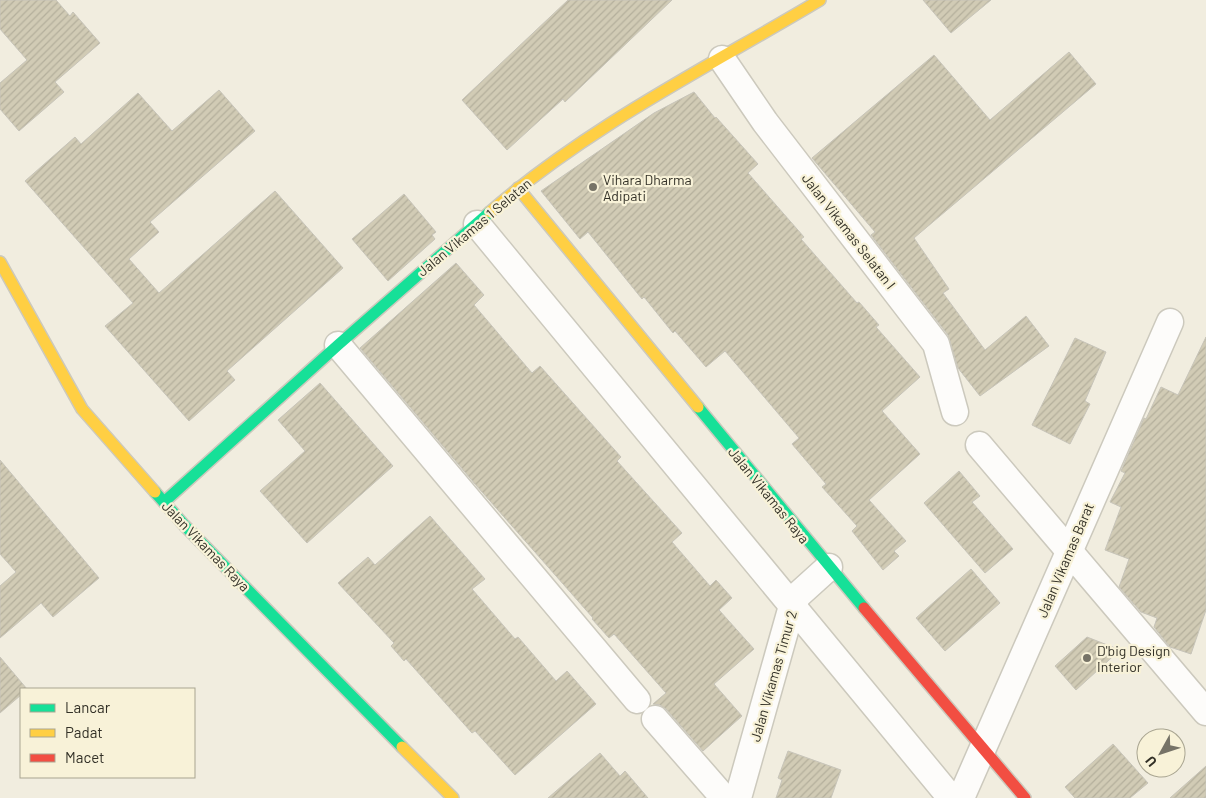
<svg xmlns="http://www.w3.org/2000/svg" width="1206" height="798" viewBox="0 0 1206 798" font-family="Barlow,sans-serif">
	<defs>
		<pattern id="building-hatch" width="6" height="6" patternUnits="userSpaceOnUse" patternTransform="scale(1.25)"><rect width="6" height="6" fill="#d1cbb5"/><path d="M-1 1l2-2M0 6l6-6M5 7l2-2" fill="none" stroke="#b4af9c"/></pattern>
	</defs>
	<rect width="100%" height="100%" fill="#f1eddf"/>
	<g fill="url(#building-hatch)" stroke="#c7c4b9">
		<path d="M 0,0 L 56,0 L 70,16 L 73,12 L 100,43 L 55,82 L 64,92 L 19,131 L 0,109 L 0,83 L 27,60 L 0,29 Z"/>
		<path d="M 568,0 L 672,0 L 565,102 L 563,99 L 507,150 L 462,100 Z"/>
		<path d="M 923,0 L 991,0 L 951,33 Z"/>
		<path d="M 1069,52 L 1096,84 L 914,238 L 949,289 L 943,293 L 985,350 L 1026,316 L 1049,346 L 980,396 L 958,368 L 948,335 L 871,235 L 875,232 L 812,158 L 934,55 L 990,120 Z"/>
		<path d="M 219,90 L 255,131 L 150,222 L 159,232 L 129,259 L 159,293 L 275,191 L 343,268 L 227,371 L 235,380 L 189,421 L 105,326 L 133,303 L 25,181 L 75,137 L 81,144 L 138,93 L 172,131 Z"/>
		<path d="M 694,92 L 715,118 L 716,117 L 758,164 L 748,173 L 804,237 L 801,239 L 857,303 L 859,302 L 879,325 L 876,327 L 920,377 L 882,411 L 920,454 L 869,500 L 906,541 L 894,551 L 899,556 L 883,570 L 852,531 L 857,526 L 822,487 L 826,484 L 792,444 L 799,438 L 725,351 L 706,367 L 675,331 L 673,333 L 644,297 L 642,299 L 588,232 L 580,239 L 541,191 L 654,113 Z"/>
		<path d="M 404,194 L 436,232 L 432,235 L 435,239 L 388,281 L 352,239 Z"/>
		<path d="M 456,263 L 484,295 L 474,305 L 532,373 L 540,366 L 621,457 L 617,461 L 682,533 L 672,542 L 710,586 L 716,580 L 732,598 L 719,610 L 754,649 L 714,684 L 742,716 L 703,751 L 666,709 L 660,705 L 653,704 L 666,693 L 614,634 L 609,638 L 592,619 L 593,618 L 475,484 L 360,348 Z"/>
		<path d="M 1206,337 L 1206,610 L 1191,654 L 1170,647 L 1154,627 L 1157,618 L 1141,612 L 1119,587 L 1129,559 L 1105,550 L 1121,507 L 1110,502 L 1125,473 L 1121,471 L 1144,418 L 1146,419 L 1161,387 L 1178,395 Z"/>
		<path d="M 1075,338 L 1106,352 L 1085,401 L 1090,404 L 1070,444 L 1032,425 Z"/>
		<path d="M 320,383 L 393,466 L 307,543 L 260,491 L 305,451 L 278,420 Z"/>
		<path d="M 0,460 L 99,578 L 53,617 L 41,603 L 0,638 L 0,586 L 16,572 L 0,554 Z"/>
		<path d="M 959,471 L 980,496 L 972,502 L 1013,549 L 985,573 L 924,503 Z"/>
		<path d="M 430,516 L 485,579 L 472,589 L 515,639 L 518,637 L 556,681 L 567,671 L 596,704 L 515,775 L 475,731 L 472,733 L 406,659 L 404,661 L 391,646 L 394,643 L 338,583 L 368,557 L 375,565 Z"/>
		<path d="M 971,569 L 1000,603 L 945,651 L 916,618 Z"/>
		<path d="M 1087,637 L 1120,650 L 1076,690 L 1055,666 Z"/>
		<path d="M 0,657 L 27,689 L 21,689 L 21,695 L 0,713 Z"/>
		<path d="M 1113,744 L 1148,783 L 1130,798 L 1075,798 L 1065,787 Z"/>
		<path d="M 788,751 L 841,770 L 831,798 L 776,798 L 782,780 L 778,778 Z"/>
		<path d="M 600,753 L 620,776 L 625,771 L 648,798 L 548,798 Z"/>
		<path d="M 1206,766 L 1206,798 L 1170,798 Z"/>
	</g>
	<g fill="none" stroke-linecap="round" stroke-linejoin="round">
		<defs>
			<g id="street">
				<path d="M 722,59 L 765,122 L 936,344 L 955,412"/>
				<path d="M 477,224 L 951,798"/>
				<path d="M 338,345 L 637,700"/>
				<path d="M 979,445 L 1206,712"/>
				<path d="M 655,719 L 724,798"/>
				<path d="M 738,798 L 792,606 L 798,595 L 829,567"/>
				<path d="M 961,798 L 1170,322"/>
			</g>
			<g id="fast">
				<path d="M 698,407 L 864,608"/>
				<path d="M 155,492 L 184,525 L 402,747"/>
				<path d="M 164,502 L 338,345 L 490,212"/>
			</g>
			<g id="slow">
				<path d="M 518,188 L 698,407"/>
				<path d="M 490,212 C 589,126 708,67 820,0"/>
				<path d="M 0,262 L 82,409 L 155,492"/>
				<path d="M 402,747 L 453,798"/>
			</g>
			<path id="jam" d="M 864,608 L 1025,798"/>
		</defs>
		<use href="#street" stroke="#ccc9bd" stroke-width="29"/>
		<use href="#fast" stroke="#ccc9bd" stroke-width="14"/>
		<use href="#slow" stroke="#ccc9bd" stroke-width="14"/>
		<use href="#jam" stroke="#ccc9bd" stroke-width="14"/>
		<use href="#street" stroke="#fdfcfa" stroke-width="26"/>
		<use href="#fast" stroke="#16e098" stroke-width="11"/>
		<use href="#slow" stroke="#ffcf43" stroke-width="11"/>
		<use href="#jam" stroke="#f24e42" stroke-width="11"/>
	</g>
	<g fill="#767367" stroke="#f8f2d8" stroke-width="2">
		<circle cx="593" cy="187" r="5"/>
		<circle cx="1087" cy="658" r="5"/>
	</g>
	<g text-anchor="middle" dominant-baseline="central" stroke-width="4.5" stroke-linejoin="round" paint-order="stroke">
		<g font-size="14" fill="#333127" stroke="#f8f2d8" text-anchor="start">
			<text x="603" y="179">Vihara Dharma<tspan x="603" dy="16">Adipati</tspan></text>
			<text x="1097" y="650">D'big Design<tspan x="1097" dy="16">Interior</tspan></text>
		</g>
		<g font-size="14" fill="#333127" stroke="#f8f2d8">
			<text transform="translate(474 227) rotate(-40)">Jalan Vikamas 1 Selatan</text>
			<text transform="translate(849 231) rotate(52)">Jalan Vikamas Selatan I</text>
			<text transform="translate(769 495) rotate(51)">Jalan Vikamas Raya</text>
			<text transform="translate(206 546) rotate(46)">Jalan Vikamas Raya</text>
			<text transform="translate(1065 560) rotate(-67)">Jalan Vikamas Barat</text>
			<text transform="translate(773 676) rotate(-74)">Jalan Vikamas Timur 2</text>
		</g>
	</g>
	<rect x="20" y="688" width="175" height="90" fill="#f8f2d8" stroke="#a9a591"/>
	<rect x="30" y="704" width="25" height="8" fill="#16e098" stroke="#a9a591"/>
	<text x="65" y="713" font-size="15" fill="#333127">Lancar</text>
	<rect x="30" y="729" width="25" height="8" fill="#ffcf43" stroke="#a9a591"/>
	<text x="65" y="738" font-size="15" fill="#333127">Padat</text>
	<rect x="30" y="754" width="25" height="8" fill="#f24e42" stroke="#a9a591"/>
	<text x="65" y="763" font-size="15" fill="#333127">Macet</text>
	<g transform="translate(1161 753) rotate(230)"><circle r="24" fill="#f8f2d8" stroke="#a9a591"/>
	<path d="M0-4L9 19L0 12L-9 19Z" fill="#767367"/>
	<text y="-8" font-size="14" font-weight="bold" text-anchor="middle" fill="#333127">U</text>
	</g>
</svg>
